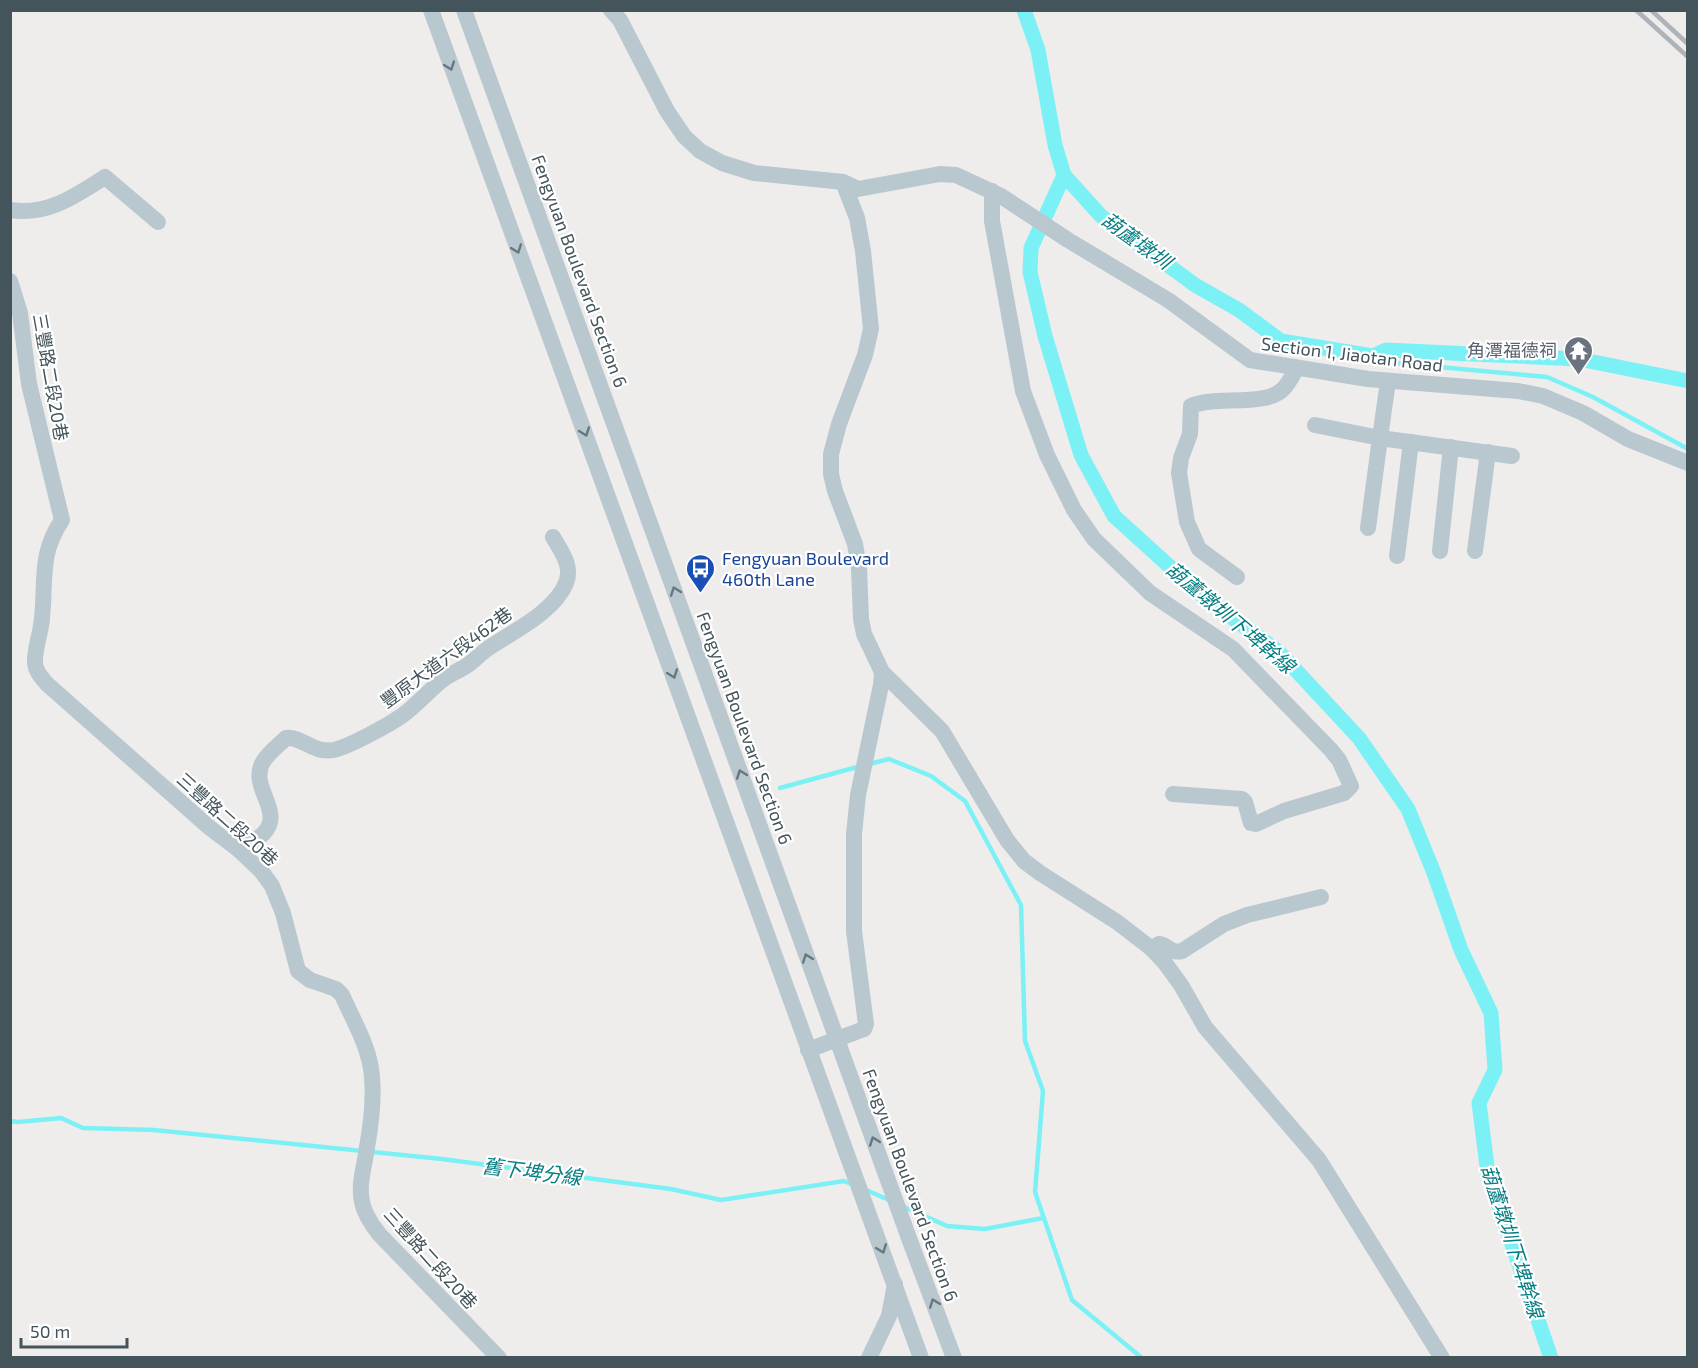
<svg xmlns="http://www.w3.org/2000/svg" width="1698" height="1368" viewBox="0 0 1698 1368" font-family="'Exo 2','Noto Sans TC',sans-serif">
	<rect width="100%" height="100%" fill="#efecec"/>
	<g fill="none" stroke-linecap="round" stroke-linejoin="round">
		<g stroke="#7cf1f5" stroke-width="4.5">
			<path d="M 1373,356 L 1385,362 L 1547,377 L 1593,397 L 1688,449"/>
			<path d="M 869,764 L 889,759 L 931,776 L 965,801 L 1021,905 L 1025,1041 L 1043,1091 L 1035,1192 L 1072,1300 L 1142,1358"/>
			<path d="M 780,788 L 861,766"/>
			<path d="M 10,1121 L 18,1122 L 61,1118 L 83,1128 L 154,1130 L 442,1159 L 671,1189 L 721,1200 L 844,1181 L 854,1185"/>
			<path d="M 864,1189 L 889,1200"/>
			<path d="M 902,1206 L 947,1226 L 985,1229 L 1043,1218"/>
		</g>
		<g stroke="#7cf1f5" stroke-width="15">
			<path d="M 1024,10 L 1038,50 L 1055,145 L 1064,175 L 1101,216 L 1195,285 L 1239,310 L 1281,341 L 1373,356 L 1386,350 L 1579,359 L 1688,381"/>
			<path d="M 1064,175 L 1031,248 L 1030,272 L 1045,336 L 1081,455 L 1114,516 L 1200,594 L 1279,652 L 1359,738 L 1408,809 L 1434,873 L 1461,950 L 1491,1013 L 1495,1070 L 1479,1103 L 1488,1174 L 1551,1358"/>
		</g>
		<g stroke="#b8c8ce" stroke-width="16">
			<path d="M 431,10 L 921,1358"/>
			<path d="M 464,10 L 910,1241 L 954,1358"/>
			<path d="M 611,10 L 620,20 L 667,111 L 684,136 L 700,151 L 722,163 L 754,173 L 843,182 L 858,189 L 940,174 L 956,175 L 1001,196 L 1068,240 L 1168,300 L 1250,360 L 1368,379 L 1518,391 L 1543,396 L 1583,413 L 1628,439 L 1688,463"/>
			<path d="M 843,182 L 857,218 L 863,251 L 871,329 L 865,355 L 839,424 L 831,454 L 831,474 L 835,491 L 855,544 L 859,568 L 861,619 L 864,634 L 882,672 L 942,731 L 1007,840 L 1024,861 L 1040,873 L 1117,922 L 1152,949 L 1165,963 L 1181,985 L 1205,1027 L 1319,1160 L 1442,1358"/>
			<path d="M 992,191 L 992,221 L 1023,391 L 1047,455 L 1074,510 L 1094,539 L 1150,593 L 1233,649 L 1331,750 L 1339,760 L 1351,786 L 1344,793 L 1284,811 L 1256,824 L 1251,823 L 1245,802 L 1242,799 L 1173,794"/>
			<path d="M 10,210 C 48,216 75,196 105,177 L 158,222"/>
			<path d="M 10,281 L 20,313 L 29,384 L 62,520 C 39,554 46,580 42,618 C 41,634 34,649 35,664 C 36,672 42,678 47,684 L 210,828 L 239,850 L 262,872 L 272,886 L 283,913 L 298,971 L 310,980 L 336,989 L 342,995 C 354,1022 370,1048 372,1077 C 374,1100 371,1125 367,1147 C 365,1165 358,1183 362,1202 C 364,1213 372,1225 379,1234 L 499,1358"/>
			<path d="M 1388,381 L 1380,438 L 1512,456"/>
			<path d="M 1315,425 L 1380,438 L 1368,528"/>
			<path d="M 1440,551 L 1451,447"/>
			<path d="M 1475,551 L 1488,452"/>
			<path d="M 1397,556 L 1411,442"/>
			<path d="M 1237,577 L 1199,549 L 1187,522 L 1179,473 L 1181,458 L 1190,434 L 1191,406 C 1215,395 1267,408 1284,388 C 1289,383 1293,374 1297,368"/>
			<path d="M 239,850 C 247,845 256,840 263,834 C 286,812 248,787 263,762 C 268,753 279,745 286,738 C 302,736 313,754 334,750 C 350,746 389,725 403,715 C 418,704 430,689 445,678 C 452,673 461,670 469,664 C 476,659 482,652 490,647 C 514,631 555,611 566,583 C 573,566 561,551 553,537"/>
			<path d="M 1152,949 L 1159,944 C 1168,945 1171,954 1182,951 L 1224,924 L 1247,915 L 1321,897"/>
			<path d="M 808,1050 L 864,1029 L 866,1024 L 854,931 L 854,834 L 858,795 L 881,685 L 882,672"/>
			<path d="M 869,1358 L 889,1316 L 895,1284"/>
		</g>
		<g stroke="#adb3b8" stroke-width="4.5">
			<path d="M 1636,10 L 1688,57"/>
			<path d="M 1651,10 L 1688,44"/>
		</g>
	</g>
	<defs><path id="oneway-chevron" d="M-2-3.5L2.5 0L-2 3.5" fill="none" stroke-width="1.6" stroke-linecap="round" stroke-linejoin="round" transform="scale(1.5)"/></defs>
	<g stroke="#66777e">
		<use href="#oneway-chevron" transform="translate(450 66) rotate(70)"/>
		<use href="#oneway-chevron" transform="translate(517 249) rotate(70)"/>
		<use href="#oneway-chevron" transform="translate(585 432) rotate(70)"/>
		<use href="#oneway-chevron" transform="translate(675 591) rotate(-110)"/>
		<use href="#oneway-chevron" transform="translate(673 674) rotate(70)"/>
		<use href="#oneway-chevron" transform="translate(741 774) rotate(-110)"/>
		<use href="#oneway-chevron" transform="translate(807 958) rotate(-110)"/>
		<use href="#oneway-chevron" transform="translate(874 1141) rotate(-110)"/>
		<use href="#oneway-chevron" transform="translate(882 1249) rotate(69)"/>
		<use href="#oneway-chevron" transform="translate(934 1303) rotate(-111)"/>
	</g>
	<defs>
		<symbol id="temple-pin" viewBox="-11 -11 22 30"><path d="M0 17L-7.5 6A9.5 9.5 0 1 1 7.5 6Z" fill="#6b7280" stroke="#fff"/><path d="M0-6L5-2H3V0L6.5 2.5H4V6H1.5V3h-3V6H-4V2.5H-6.5L-3 0V-2H-5Z" fill="#fff"/></symbol>
		<symbol id="bus-pin" viewBox="-11 -11 22 30"><path d="M0 17L-7.5 6A9.5 9.5 0 1 1 7.5 6Z" fill="#1a4fb4" stroke="#fff"/><path d="M-5-6H5V4H4V6H2V4H-2V6H-4V4H-5ZM-3.5-4V0h7V-4ZM-3.5 1.2v1.5H-2V1.2ZM2 1.2v1.5H3.5V1.2Z" fill="#fff"/></symbol>
	</defs>
	<g fill-rule="evenodd">
		<use href="#temple-pin" x="1562" y="334" width="33" height="45"/>
		<use href="#bus-pin" x="684" y="552" width="33" height="45"/>
	</g>
	<g text-anchor="middle" dominant-baseline="central" stroke-width="4.5" stroke-linejoin="round" paint-order="stroke">
		<g font-size="18" fill="#43545b" stroke="#fff">
			<text transform="translate(580 271) rotate(70)">Fengyuan Boulevard Section 6</text>
			<text transform="translate(1352 354) rotate(7)">Section 1, Jiaotan Road</text>
			<text transform="translate(51 377) rotate(80)">三豐路二段20巷</text>
			<text transform="translate(446 657) rotate(-36)">豐原大道六段462巷</text>
			<text transform="translate(745 728) rotate(70)">Fengyuan Boulevard Section 6</text>
			<text transform="translate(228 819) rotate(42)">三豐路二段20巷</text>
			<text transform="translate(911 1185) rotate(70)">Fengyuan Boulevard Section 6</text>
			<text transform="translate(431 1258) rotate(48)">三豐路二段20巷</text>
		</g>
		<g font-size="18" fill="#5b616d" stroke="#fff" text-anchor="end">
			<text x="1557" y="350">角潭福德祠</text>
		</g>
		<g font-size="18" fill="#164399" stroke="#fff" text-anchor="start">
			<text x="722" y="558">Fengyuan Boulevard<tspan x="722" dy="21">460th Lane</tspan></text>
		</g>
		<g font-size="20" font-style="italic" fill="#057d81" stroke="#fff">
			<text transform="translate(1137 240) rotate(36)">葫蘆墩圳</text>
			<text transform="translate(1231 617) rotate(40)">葫蘆墩圳下埤幹線</text>
			<text transform="translate(532 1171) rotate(7)">舊下埤分線</text>
			<text transform="translate(1513 1241) rotate(72)">葫蘆墩圳下埤幹線</text>
		</g>
	</g>
	<rect width="1698" height="1368" fill="none" stroke="#43545b" stroke-width="24"/>
	<path d="M21 1338v9h106v-9" fill="none" stroke="#43545b" stroke-width="3"/>
	<text x="30" y="1338" font-size="18" fill="#43545b" stroke="#ffffff" stroke-width="4.5" paint-order="stroke">50 m</text>
</svg>
